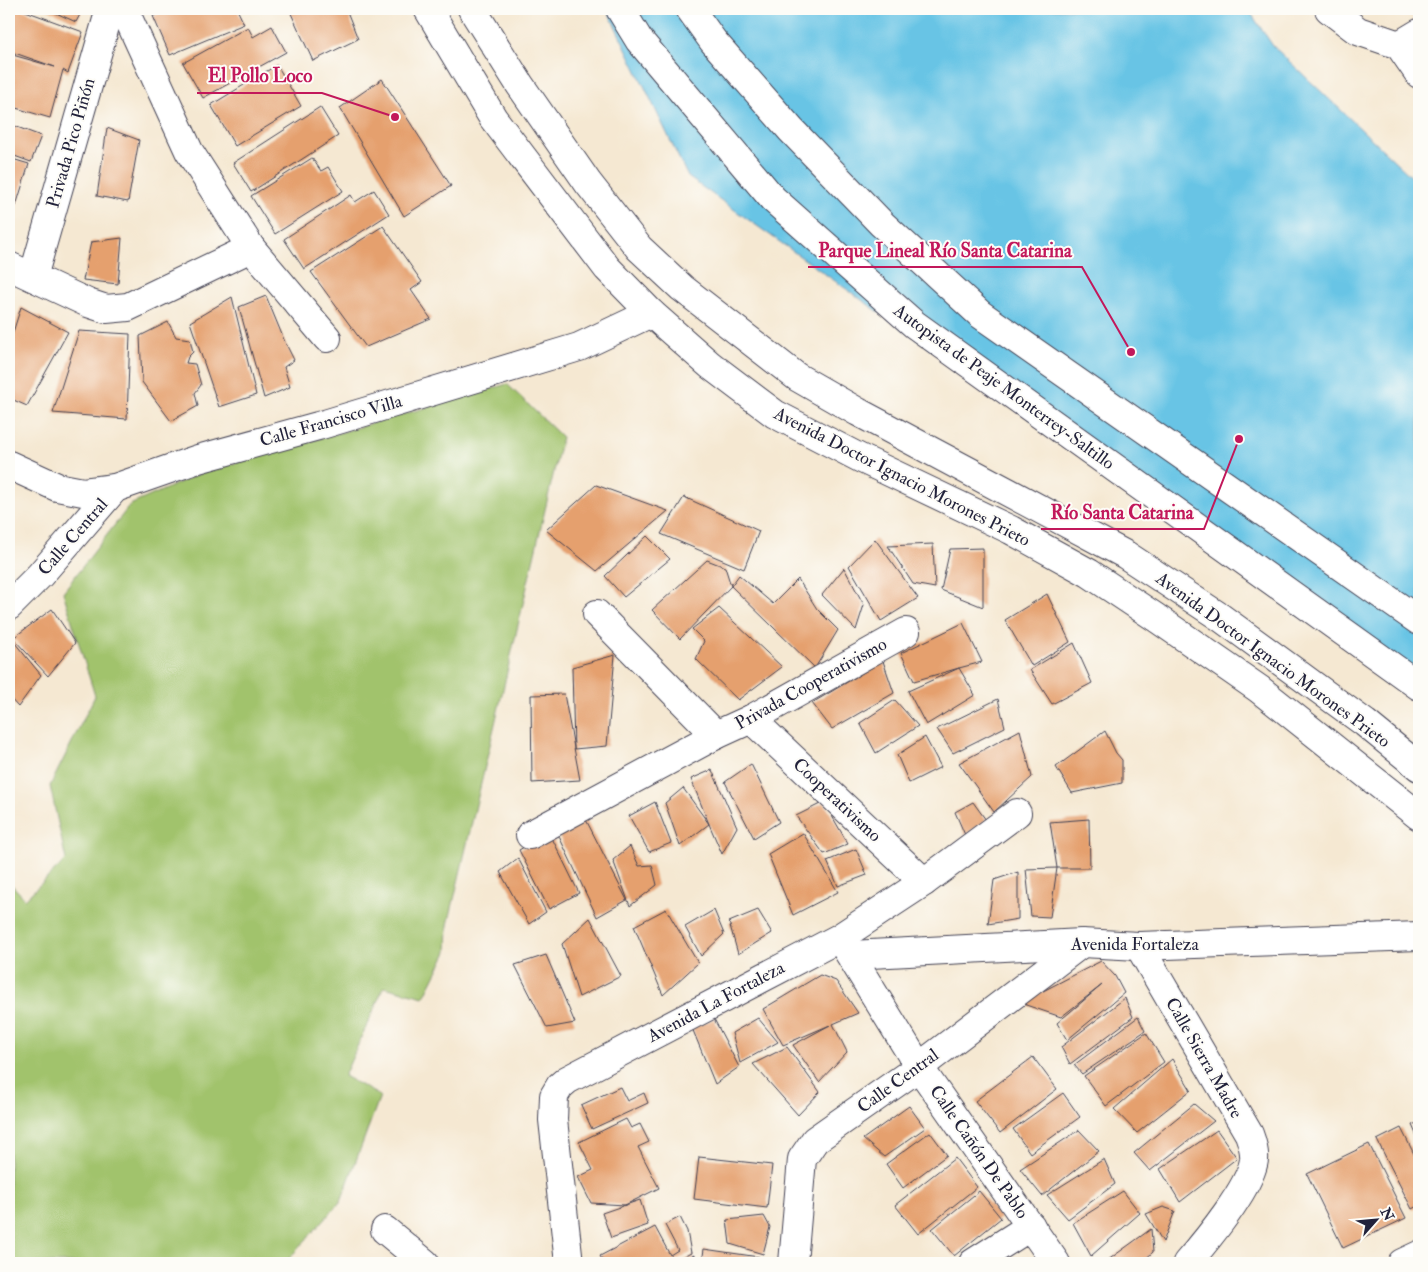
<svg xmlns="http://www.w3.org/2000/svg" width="1428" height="1272" viewBox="0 0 1428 1272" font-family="'IM FELL Double Pica',serif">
	<rect width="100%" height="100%" fill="#fdfcf7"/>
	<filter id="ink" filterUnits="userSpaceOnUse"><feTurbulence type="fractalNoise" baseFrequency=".02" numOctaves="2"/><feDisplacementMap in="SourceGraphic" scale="10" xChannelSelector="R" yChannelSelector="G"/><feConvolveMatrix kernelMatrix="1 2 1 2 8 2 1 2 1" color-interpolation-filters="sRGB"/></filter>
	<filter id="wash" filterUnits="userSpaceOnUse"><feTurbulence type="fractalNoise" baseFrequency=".0096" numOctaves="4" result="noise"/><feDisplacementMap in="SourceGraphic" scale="20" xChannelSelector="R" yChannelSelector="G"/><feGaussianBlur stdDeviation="1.12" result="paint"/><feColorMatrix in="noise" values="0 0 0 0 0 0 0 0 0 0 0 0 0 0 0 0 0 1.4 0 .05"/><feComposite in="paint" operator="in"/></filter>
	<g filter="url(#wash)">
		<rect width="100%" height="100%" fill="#f5e8d2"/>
		<path fill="#a1c36c" stroke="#627254" d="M 507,384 L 562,437 L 448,925 L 447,952 L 424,997 L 384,987 L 344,1076 L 380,1096 L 341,1201 L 285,1263 L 9,1263 L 9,882 L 25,899 L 66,860 L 50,786 L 95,696 L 63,592 L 130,505 L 201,473 Z"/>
		<path fill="#67c4e5" stroke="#447390" d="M 607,9 L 1248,9 L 1273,46 L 1419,184 L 1419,694 L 688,177 Z"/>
		<g id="blocks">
			<g fill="#e5a06e">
				<path d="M 9,9 L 20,9 L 83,32 L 68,73 L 63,70 L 50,118 L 9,106 L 9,54 L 55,67 L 9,51 Z"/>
				<path d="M 47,9 L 83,9 L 76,22 Z"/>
				<path d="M 170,9 L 237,9 L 244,24 L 170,55 L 153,16 Z"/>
				<path d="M 289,9 L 346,9 L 358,39 L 313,61 Z"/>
				<path d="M 272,26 L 286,52 L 203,98 L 183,63 L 248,27 L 253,37 Z"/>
				<path d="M 277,65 L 301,106 L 235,146 L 211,105 Z"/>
				<path d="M 382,79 L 451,186 L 404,216 L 340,108 Z"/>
				<path d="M 320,107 L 338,136 L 251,192 L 233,163 Z"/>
				<path d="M 9,124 L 41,136 L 31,162 L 9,154 Z"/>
				<path d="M 107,128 L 139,140 L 128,202 L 97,196 Z"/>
				<path d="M 9,158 L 29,164 L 16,206 L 9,204 Z"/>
				<path d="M 312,158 L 321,171 L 328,167 L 343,191 L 275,234 L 251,196 Z"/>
				<path d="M 374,190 L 389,214 L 304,269 L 284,239 L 351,195 L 355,202 Z"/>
				<path d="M 383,226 L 422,282 L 411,290 L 431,319 L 366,347 L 311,272 Z"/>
				<path d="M 122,238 L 118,284 L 83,280 L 91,242 Z"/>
				<path d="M 266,296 L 285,342 L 294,360 L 284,367 L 290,387 L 264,398 L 239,307 Z"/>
				<path d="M 232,297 L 256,395 L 219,407 L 190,322 Z"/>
				<path d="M 21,307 L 68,332 L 27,406 L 9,398 L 9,345 Z"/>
				<path d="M 168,322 L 176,337 L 190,339 L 193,352 L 188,357 L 186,363 L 195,364 L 201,385 L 195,393 L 198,406 L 171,421 L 142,382 L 140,336 Z"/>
				<path d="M 79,331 L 130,334 L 127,419 L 53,413 Z"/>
				<path d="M 596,485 L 668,511 L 597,571 L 546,530 Z"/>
				<path d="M 684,497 L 759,531 L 744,569 L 661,534 Z"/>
				<path d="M 647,536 L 670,559 L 624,597 L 605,576 Z"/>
				<path d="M 875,539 L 918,598 L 881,621 L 849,566 Z"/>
				<path d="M 933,544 L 935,588 L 913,584 L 888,546 Z"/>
				<path d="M 983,548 L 983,607 L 941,590 L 950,549 Z"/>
				<path d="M 707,560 L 725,567 L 731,586 L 739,575 L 773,604 L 798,579 L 817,609 L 838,630 L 815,668 L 731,586 L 680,639 L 652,610 Z"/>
				<path d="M 844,568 L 864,605 L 856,630 L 822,595 Z"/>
				<path d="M 1047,594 L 1070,642 L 1032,666 L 1005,620 Z"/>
				<path d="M 719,608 L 782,667 L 738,700 L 696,659 L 704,641 L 692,629 Z"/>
				<path d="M 52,609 L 75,643 L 48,676 L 13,638 Z"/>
				<path d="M 963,623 L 982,662 L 959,668 L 975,695 L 926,725 L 908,691 L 959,668 L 914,681 L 901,653 Z"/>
				<path d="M 10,637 L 41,675 L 18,707 L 9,697 Z"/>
				<path d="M 1074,643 L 1092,683 L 1052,704 L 1030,670 Z"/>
				<path d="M 615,655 L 607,746 L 574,749 L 572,667 Z"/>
				<path d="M 883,661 L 894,693 L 832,729 L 812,703 Z"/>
				<path d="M 564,694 L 580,780 L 532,783 L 531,695 Z"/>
				<path d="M 998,699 L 1005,727 L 953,753 L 937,729 Z"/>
				<path d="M 895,700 L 918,726 L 876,753 L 860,723 Z"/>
				<path d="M 1020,730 L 1032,777 L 994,812 L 959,763 Z"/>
				<path d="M 1105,731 L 1116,753 L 1122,760 L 1122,783 L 1072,793 L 1056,767 Z"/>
				<path d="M 925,737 L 941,767 L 909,783 L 897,755 Z"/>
				<path d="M 751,764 L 779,822 L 754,838 L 725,782 Z"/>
				<path d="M 712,770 L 737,827 L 722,854 L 709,824 L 680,846 L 665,803 L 683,788 L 709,824 L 691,779 Z"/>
				<path d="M 9,777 L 13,791 L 13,809 L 9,810 Z"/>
				<path d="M 655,802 L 671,843 L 649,852 L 629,816 Z"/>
				<path d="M 824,802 L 848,844 L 824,854 L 796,816 Z"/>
				<path d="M 973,802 L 986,820 L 965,835 L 955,812 Z"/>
				<path d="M 583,814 L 627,900 L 597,917 L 556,830 Z"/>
				<path d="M 1089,819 L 1090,868 L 1057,868 L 1050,822 Z"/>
				<path d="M 549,832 L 579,893 L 549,909 L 519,850 Z"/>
				<path d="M 803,833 L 838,892 L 793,915 L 768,854 Z"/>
				<path d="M 630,846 L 639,866 L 652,865 L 657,885 L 630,906 L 613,860 Z"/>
				<path d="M 856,849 L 867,875 L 838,886 L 827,861 Z"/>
				<path d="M 518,858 L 546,912 L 529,924 L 500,872 Z"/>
				<path d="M 1057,868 L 1050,917 L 1031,916 L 1026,869 Z"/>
				<path d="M 1018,872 L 1018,919 L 988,924 L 994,880 Z"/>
				<path d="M 666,909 L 698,963 L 663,995 L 634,926 Z"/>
				<path d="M 714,910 L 724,934 L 701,956 L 685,927 Z"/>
				<path d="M 758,910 L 772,933 L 738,954 L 729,922 Z"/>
				<path d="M 590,918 L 621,976 L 579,997 L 562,944 Z"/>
				<path d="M 546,955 L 575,1023 L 547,1028 L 515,965 Z"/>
				<path d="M 1101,961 L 1115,976 L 1124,993 L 1067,1040 L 1057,1023 L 1102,985 L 1061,1017 L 1020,1003 Z"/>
				<path d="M 820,975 L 836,981 L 858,1013 L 833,1024 L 847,1052 L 819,1082 L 793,1045 L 830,1025 L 783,1045 L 763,1009 Z"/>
				<path d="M 1125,998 L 1133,1017 L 1070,1064 L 1061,1047 Z"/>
				<path d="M 1138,1017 L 1145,1031 L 1082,1074 L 1074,1065 Z"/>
				<path d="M 758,1018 L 778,1042 L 740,1063 L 732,1033 Z"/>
				<path d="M 714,1019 L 739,1067 L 715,1084 L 692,1028 Z"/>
				<path d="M 1146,1033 L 1164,1062 L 1106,1106 L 1084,1076 Z"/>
				<path d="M 787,1047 L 820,1092 L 798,1115 L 753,1064 Z"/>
				<path d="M 1033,1057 L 1057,1089 L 1000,1133 L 975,1101 Z"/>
				<path d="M 1172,1059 L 1191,1090 L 1137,1133 L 1114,1109 Z"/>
				<path d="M 620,1087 L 627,1101 L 644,1093 L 648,1103 L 592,1129 L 581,1105 Z"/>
				<path d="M 1063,1093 L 1080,1117 L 1030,1153 L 1013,1129 Z"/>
				<path d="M 1194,1104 L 1214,1121 L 1150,1171 L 1134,1153 Z"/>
				<path d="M 909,1106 L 925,1128 L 884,1157 L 863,1139 Z"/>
				<path d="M 626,1119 L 631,1128 L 640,1124 L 649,1142 L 638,1147 L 659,1188 L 625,1205 L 591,1203 L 578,1177 L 593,1170 L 579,1142 Z"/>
				<path d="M 1419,1122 L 1419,1141 L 1412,1125 Z"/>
				<path d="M 1401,1128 L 1419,1164 L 1419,1205 L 1412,1209 L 1377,1140 Z"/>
				<path d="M 1079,1130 L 1099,1151 L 1042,1196 L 1020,1169 Z"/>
				<path d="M 1217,1130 L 1237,1158 L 1180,1202 L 1160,1169 Z"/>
				<path d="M 930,1132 L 947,1155 L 903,1188 L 886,1164 Z"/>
				<path d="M 1369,1144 L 1406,1218 L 1343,1248 L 1307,1174 Z"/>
				<path d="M 699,1157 L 772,1165 L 767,1208 L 694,1199 Z"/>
				<path d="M 955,1158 L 977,1187 L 918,1234 L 895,1205 Z"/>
				<path d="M 1104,1159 L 1115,1184 L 1068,1219 L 1047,1195 Z"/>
				<path d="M 979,1191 L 1001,1218 L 954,1256 L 932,1229 Z"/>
				<path d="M 1123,1191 L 1140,1213 L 1091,1256 L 1073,1223 Z"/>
				<path d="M 640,1200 L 648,1225 L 611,1238 L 602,1213 Z"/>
				<path d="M 1163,1207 L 1175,1211 L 1163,1242 L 1146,1214 Z"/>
				<path d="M 764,1216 L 770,1227 L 763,1254 L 730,1244 L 727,1220 Z"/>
				<path d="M 680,1217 L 687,1231 L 691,1253 L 671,1263 L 604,1263 L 600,1256 L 655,1227 L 670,1255 L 678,1250 L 665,1225 Z"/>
				<path d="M 1151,1229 L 1153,1252 L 1141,1263 L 1104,1263 Z"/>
				<path d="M 704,1249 L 759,1257 L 758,1263 L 702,1263 Z"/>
				<path d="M 694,1255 L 694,1263 L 679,1263 Z"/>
			</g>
		</g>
	</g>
	<g filter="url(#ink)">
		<use href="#blocks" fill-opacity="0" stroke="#424052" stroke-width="1"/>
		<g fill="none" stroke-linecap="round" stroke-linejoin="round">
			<defs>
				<g id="minor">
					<path d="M 124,9 L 189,151 L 251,248 L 327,338"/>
					<path d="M 1329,9 L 1358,31 L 1399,45 L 1419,74"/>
					<path d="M 1399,45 L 1419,33"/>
					<path d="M 9,266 L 88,303 L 106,309 L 128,307 L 251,248"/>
					<path d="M 33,277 L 110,9"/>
					<path d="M 9,465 L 57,487 L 83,492 L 115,488 L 198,459 L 318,426 L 579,347 L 651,313"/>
					<path d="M 9,606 L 40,575 L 115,488"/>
					<path d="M 597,614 L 716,735"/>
					<path d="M 751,719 L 924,882"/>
					<path d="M 530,835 L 716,735 L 751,719 L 906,632"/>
					<path d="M 842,942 L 919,1067 L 1056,1263"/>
					<path d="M 1139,946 L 1249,1134 C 1252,1142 1255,1151 1254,1160 C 1250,1188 1206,1241 1187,1263"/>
					<path d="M 851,955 L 1082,943 L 1139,946 L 1419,936"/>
					<path d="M 385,1230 L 425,1263"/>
					<path d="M 569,1263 L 553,1120 L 554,1096 L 560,1086 L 567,1080 L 839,938 L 924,882 L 1017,813"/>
					<path d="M 793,1263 L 802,1159 L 815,1140 L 919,1067 L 1082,943"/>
					<path d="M 973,1263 L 1031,1226"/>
					<path d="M 1402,1263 L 1419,1255"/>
				</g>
				<g id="major">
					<path d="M 428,9 L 493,118 L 607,268 L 651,313 L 710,365 L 775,414 L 860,458 L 1011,530 L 1089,573 L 1155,617 L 1259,689 L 1419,816"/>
					<path d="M 472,9 L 520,85 L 588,183 L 639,248 L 682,288 L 797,377 L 858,412 L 1126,555 L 1220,617 L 1365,723 L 1419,767"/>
				</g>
				<g id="highway">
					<path d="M 620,9 L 639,40 L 773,199 L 914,324 L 1419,686"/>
					<path d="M 690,9 L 713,41 L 791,130 L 882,224 L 980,314 L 1419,621"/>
				</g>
			</defs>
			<use href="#minor" stroke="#424052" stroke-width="30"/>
			<use href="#major" stroke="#424052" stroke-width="30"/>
			<use href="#highway" stroke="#424052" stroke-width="30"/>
			<use href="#minor" stroke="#fff" stroke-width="28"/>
			<use href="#major" stroke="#fff" stroke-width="28"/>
			<use href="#highway" stroke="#fff" stroke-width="28"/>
		</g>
	</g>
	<g text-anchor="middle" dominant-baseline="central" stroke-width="4" stroke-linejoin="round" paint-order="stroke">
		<g font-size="18" fill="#22223b" stroke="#fdfcf7">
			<text transform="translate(71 143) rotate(-74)">Privada Pico Piñón</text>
			<text transform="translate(1004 387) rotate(36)">Autopista de Peaje Monterrey-Saltillo</text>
			<text transform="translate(331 421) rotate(-16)">Calle Francisco Villa</text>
			<text transform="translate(902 477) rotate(27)">Avenida Doctor Ignacio Morones Prieto</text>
			<text transform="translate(73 537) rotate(-49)">Calle Central</text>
			<text transform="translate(1273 660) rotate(36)">Avenida Doctor Ignacio Morones Prieto</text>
			<text transform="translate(811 684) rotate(-29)">Privada Cooperativismo</text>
			<text transform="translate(837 800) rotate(43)">Cooperativismo</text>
			<text x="1135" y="944">Avenida Fortaleza</text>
			<text transform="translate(716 1002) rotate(-28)">Avenida La Fortaleza</text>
			<text transform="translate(1204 1058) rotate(60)">Calle Sierra Madre</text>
			<text transform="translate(898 1081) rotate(-36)">Calle Central</text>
			<text transform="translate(979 1152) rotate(55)">Calle Cañón De Pablo</text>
		</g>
	</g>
	<path fill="none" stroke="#c2185b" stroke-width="2" d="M395 117L322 93H197M1131 352L1082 267H808M1239 439L1204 529H1041"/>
	<g fill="#c2185b" stroke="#fdfcf7" stroke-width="2">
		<circle cx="395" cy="117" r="5"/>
		<circle cx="1131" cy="352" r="5"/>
		<circle cx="1239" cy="439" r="5"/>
	</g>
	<g font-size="19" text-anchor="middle" font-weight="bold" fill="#c2185b" stroke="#fdfcf7" stroke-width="4" stroke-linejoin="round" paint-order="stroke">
		<text x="260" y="82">El Pollo Loco</text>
		<text x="945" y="257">Parque Lineal Río Santa Catarina</text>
		<text x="1122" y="519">Río Santa Catarina</text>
	</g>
	<rect width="1428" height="1272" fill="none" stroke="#fdfcf7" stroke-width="30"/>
	<g transform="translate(1376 1220) rotate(63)" stroke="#fdfcf7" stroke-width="4" paint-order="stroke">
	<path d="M0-4L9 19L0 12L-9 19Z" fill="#22223b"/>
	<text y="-8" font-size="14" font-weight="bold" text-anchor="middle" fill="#22223b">N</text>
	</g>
</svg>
